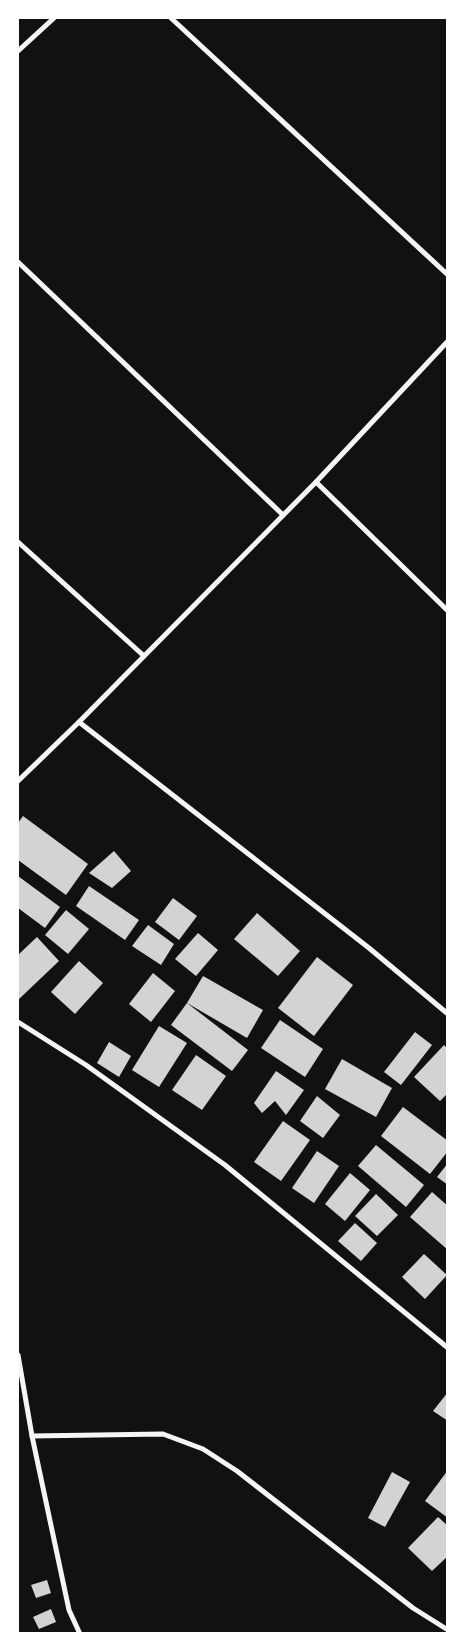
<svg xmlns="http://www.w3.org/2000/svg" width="465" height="1651" viewBox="0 0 465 1651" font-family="Arial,sans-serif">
	<rect width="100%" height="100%" fill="#111"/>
	<g fill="#d3d3d3">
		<path d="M 23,816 L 88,864 L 66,895 L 18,860 L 18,823 Z"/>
		<path d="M 114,851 L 131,871 L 112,888 L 89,873 Z"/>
		<path d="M 18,876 L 60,907 L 45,928 L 18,908 Z"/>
		<path d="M 89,886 L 139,920 L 125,940 L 76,906 Z"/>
		<path d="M 173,898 L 197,916 L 179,940 L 155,922 Z"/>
		<path d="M 66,910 L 89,929 L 68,954 L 45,935 Z"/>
		<path d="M 257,913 L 300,951 L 278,976 L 234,939 Z"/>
		<path d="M 148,925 L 174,944 L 161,965 L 132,946 Z"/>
		<path d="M 198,933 L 218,950 L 196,976 L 175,959 Z"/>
		<path d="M 37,937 L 59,961 L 18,1000 L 18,955 Z"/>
		<path d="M 317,957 L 353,985 L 314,1036 L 278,1008 Z"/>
		<path d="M 79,961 L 103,983 L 75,1014 L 51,992 Z"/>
		<path d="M 153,973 L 175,991 L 151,1022 L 129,1004 Z"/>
		<path d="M 203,976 L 263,1010 L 247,1038 L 187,1003 Z"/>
		<path d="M 187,1003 L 248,1050 L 232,1071 L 171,1025 Z"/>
		<path d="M 280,1020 L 323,1049 L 305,1077 L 261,1048 Z"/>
		<path d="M 159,1026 L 187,1043 L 159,1087 L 132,1070 Z"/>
		<path d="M 415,1032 L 432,1045 L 401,1085 L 384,1072 Z"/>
		<path d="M 109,1042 L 131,1056 L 119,1077 L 97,1063 Z"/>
		<path d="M 444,1045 L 448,1049 L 448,1093 L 440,1101 L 414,1077 Z"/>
		<path d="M 196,1055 L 226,1076 L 202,1110 L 172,1090 Z"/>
		<path d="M 342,1059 L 392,1088 L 376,1117 L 325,1089 Z"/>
		<path d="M 276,1071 L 304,1090 L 286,1115 L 275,1101 L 262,1113 L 254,1103 Z"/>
		<path d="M 317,1096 L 340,1115 L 323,1138 L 300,1121 Z"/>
		<path d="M 403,1107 L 448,1141 L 448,1151 L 430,1174 L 381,1136 Z"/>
		<path d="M 283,1121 L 310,1140 L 281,1181 L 254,1162 Z"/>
		<path d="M 376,1145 L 424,1185 L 406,1207 L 358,1166 Z"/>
		<path d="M 317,1151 L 339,1166 L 314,1203 L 292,1188 Z"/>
		<path d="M 448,1163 L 448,1185 L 437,1177 Z"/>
		<path d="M 350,1173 L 370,1190 L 345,1221 L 325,1204 Z"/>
		<path d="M 432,1192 L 448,1206 L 448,1250 L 410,1217 Z"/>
		<path d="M 376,1194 L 398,1215 L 377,1236 L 355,1216 Z"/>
		<path d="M 355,1223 L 377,1243 L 361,1261 L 338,1241 Z"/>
		<path d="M 424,1254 L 447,1275 L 425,1299 L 402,1277 Z"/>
		<path d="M 448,1392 L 448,1421 L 433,1411 Z"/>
		<path d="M 448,1470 L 448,1518 L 425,1501 Z"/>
		<path d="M 392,1472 L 410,1482 L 385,1527 L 368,1518 Z"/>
		<path d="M 438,1517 L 448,1526 L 448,1556 L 432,1571 L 408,1548 Z"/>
		<path d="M 47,1580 L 51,1593 L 36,1598 L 31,1585 Z"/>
		<path d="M 51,1609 L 56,1622 L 39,1629 L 33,1617 Z"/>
	</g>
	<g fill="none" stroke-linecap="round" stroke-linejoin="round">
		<g stroke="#f5f5f5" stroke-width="5">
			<path d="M 171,18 L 448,275"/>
			<path d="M 18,51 L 54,18"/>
			<path d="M 18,262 L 283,515"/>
			<path d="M 316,482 L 448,611"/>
			<path d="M 18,542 L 144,656"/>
			<path d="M 79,722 L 369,948 L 448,1014"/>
			<path d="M 18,781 L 79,722 L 316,482 L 448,341"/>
			<path d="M 18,1022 L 86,1065 L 225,1165 L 448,1348"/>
			<path d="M 18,1355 L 32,1436 L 69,1610 L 80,1634"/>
			<path d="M 32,1436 L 163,1434 L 203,1449 L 237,1471 L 413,1608 L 448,1630"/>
		</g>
	</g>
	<rect width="465" height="1651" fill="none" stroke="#ffffff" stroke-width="38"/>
</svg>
